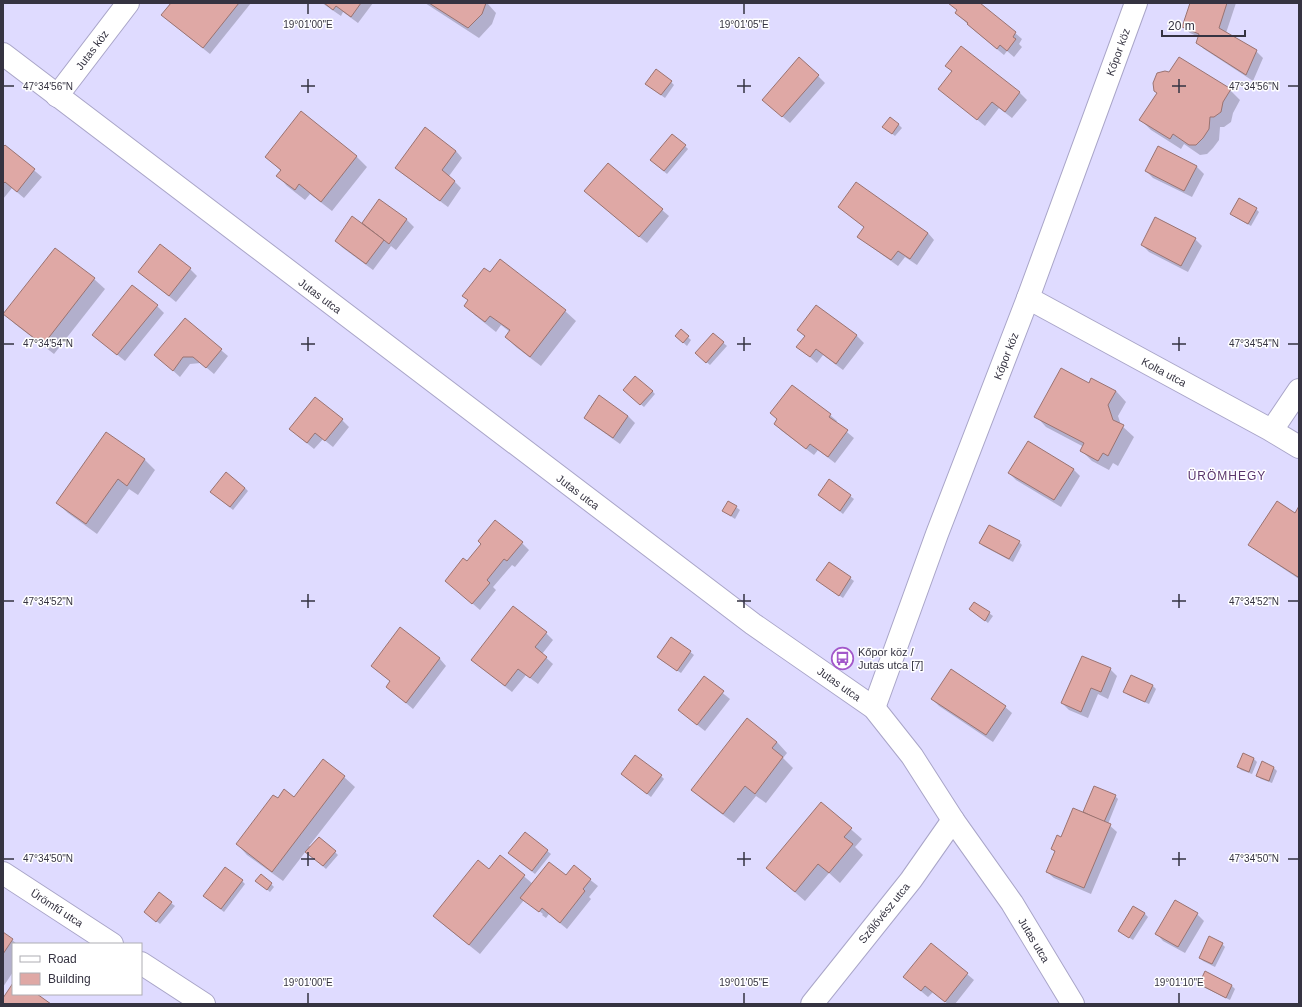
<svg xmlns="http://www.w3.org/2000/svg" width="1302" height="1007" viewBox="0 0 1302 1007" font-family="Arial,sans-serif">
	<rect width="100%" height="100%" fill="#dfdbff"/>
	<g fill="#0003">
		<path d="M 172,3 L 251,3 L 210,54 L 169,21 Z"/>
		<path d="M 322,3 L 373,3 L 358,23 L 343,12 L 341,16 Z"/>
		<path d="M 425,3 L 487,3 L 496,13 L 492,24 L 479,38 Z"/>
		<path d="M 950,3 L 978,3 L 1015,33 L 1022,39 L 1019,44 L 1022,47 L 1014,57 L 1007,51 L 1004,55 L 975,31 L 956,13 L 958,11 Z"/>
		<path d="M 1191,3 L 1236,3 L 1226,33 L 1256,51 L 1263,58 L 1253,81 L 1204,49 L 1197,42 L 1199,37 L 1190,33 L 1183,27 Z"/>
		<path d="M 961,47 L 1020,93 L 1027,100 L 1012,118 L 999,108 L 985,126 L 940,89 L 953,72 L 946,66 Z"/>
		<path d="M 818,76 L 825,83 L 790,123 L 770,106 Z"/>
		<path d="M 671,82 L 674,85 L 665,98 L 650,87 Z"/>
		<path d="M 1230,90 L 1240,100 L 1233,113 L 1231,122 L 1224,127 L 1220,127 L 1219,140 L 1213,148 L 1207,154 L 1200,155 L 1184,144 L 1181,149 L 1151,130 L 1141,120 Z"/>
		<path d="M 301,113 L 357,157 L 367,167 L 332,211 L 310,194 L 305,200 L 287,186 L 277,175 L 281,171 L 266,156 Z"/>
		<path d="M 898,124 L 902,128 L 895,136 L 887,130 Z"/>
		<path d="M 5,146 L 42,177 L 24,198 L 12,188 L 3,199 L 3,148 Z"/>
		<path d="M 685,146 L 688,149 L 667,174 L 654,163 Z"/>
		<path d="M 1158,147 L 1197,167 L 1204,174 L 1192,197 L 1153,178 L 1146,171 Z"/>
		<path d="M 456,151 L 462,158 L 449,176 L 461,188 L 448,207 L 403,174 L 396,168 Z"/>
		<path d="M 592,198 L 662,210 L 669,216 L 647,243 Z"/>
		<path d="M 380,200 L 407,220 L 414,227 L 396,250 L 391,246 L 373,270 L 343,248 L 336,241 L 362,225 Z"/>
		<path d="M 840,207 L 928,233 L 934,240 L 917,265 L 905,257 L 898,266 L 866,243 L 859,237 L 865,228 Z"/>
		<path d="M 1256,209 L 1259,212 L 1251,226 L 1235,217 Z"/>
		<path d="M 1195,239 L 1202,246 L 1188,272 L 1149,252 L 1142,245 Z"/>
		<path d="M 55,249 L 94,279 L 105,289 L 54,354 L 15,324 L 5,314 Z"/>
		<path d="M 190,269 L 197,276 L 176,302 L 139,272 Z"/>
		<path d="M 157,306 L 164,313 L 125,361 L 93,335 Z"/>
		<path d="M 465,306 L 565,311 L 576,321 L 541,366 L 516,347 L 506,337 L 510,332 L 501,325 L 496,332 L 476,316 Z"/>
		<path d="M 816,306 L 857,336 L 864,343 L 843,370 L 823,355 L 817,363 L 798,347 L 805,337 L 799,330 Z"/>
		<path d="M 185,320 L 228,356 L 214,374 L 201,363 L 190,364 L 180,377 L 156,355 Z"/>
		<path d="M 681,331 L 691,340 L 687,346 L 676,336 Z"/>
		<path d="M 713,334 L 727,346 L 710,365 L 696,353 Z"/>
		<path d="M 1089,384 L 1116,391 L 1126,402 L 1118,416 L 1121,425 L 1134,437 L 1118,466 L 1113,463 L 1109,470 L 1092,461 L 1082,451 L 1084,447 L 1046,427 L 1036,416 Z"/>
		<path d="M 652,391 L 655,394 L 644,407 L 627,393 Z"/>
		<path d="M 599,397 L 628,416 L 635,423 L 620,444 L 592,424 L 585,417 Z"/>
		<path d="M 771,413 L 830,415 L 837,421 L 836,423 L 854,438 L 835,463 L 818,450 L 814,455 L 782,431 L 775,424 L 778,420 Z"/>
		<path d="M 342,420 L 349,427 L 333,447 L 323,439 L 314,449 L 297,435 Z"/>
		<path d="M 106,433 L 145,460 L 155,470 L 138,495 L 129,489 L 97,534 L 68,513 L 57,503 Z"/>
		<path d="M 1073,469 L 1080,476 L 1061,507 L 1016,480 L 1009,473 Z"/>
		<path d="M 830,481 L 854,499 L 843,514 L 819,495 Z"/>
		<path d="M 245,488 L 248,491 L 233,510 L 215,495 Z"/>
		<path d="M 736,507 L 740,510 L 735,519 L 723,511 Z"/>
		<path d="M 1299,508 L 1299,579 L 1257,551 L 1250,544 L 1295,514 Z"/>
		<path d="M 1019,542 L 1022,545 L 1013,562 L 983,546 L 980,543 Z"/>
		<path d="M 522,543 L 529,550 L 515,567 L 512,565 L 493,587 L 496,590 L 480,610 L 446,581 L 467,563 Z"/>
		<path d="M 829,563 L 854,581 L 843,598 L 817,580 Z"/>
		<path d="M 975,603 L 993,616 L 988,623 L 970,609 Z"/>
		<path d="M 401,629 L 440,659 L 446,666 L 413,709 L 387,687 L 391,682 L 372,666 Z"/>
		<path d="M 546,633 L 553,640 L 542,654 L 553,664 L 538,684 L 526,675 L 512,692 L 472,660 Z"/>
		<path d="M 672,638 L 694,655 L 681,673 L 661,660 Z"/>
		<path d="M 1110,669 L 1117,676 L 1108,699 L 1098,694 L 1088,718 L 1069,710 L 1062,703 Z"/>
		<path d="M 704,678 L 730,699 L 705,731 L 686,716 Z"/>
		<path d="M 1153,686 L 1156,689 L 1149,704 L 1128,695 L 1125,692 Z"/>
		<path d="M 932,699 L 1005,707 L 1012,713 L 993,742 L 939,706 Z"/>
		<path d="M 777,742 L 787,753 L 783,758 L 793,768 L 766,803 L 756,796 L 734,823 L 703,800 L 693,790 Z"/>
		<path d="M 1243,754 L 1254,759 L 1257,762 L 1252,774 L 1241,770 L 1238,767 Z"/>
		<path d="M 1262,763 L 1274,768 L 1277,771 L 1272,783 L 1261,779 L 1257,776 Z"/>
		<path d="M 661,776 L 664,779 L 651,797 L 625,777 Z"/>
		<path d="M 344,777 L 355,787 L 309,846 L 335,852 L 338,855 L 326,869 L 306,851 L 283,881 L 247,855 L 237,844 L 294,798 Z"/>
		<path d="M 1095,787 L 1115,796 L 1118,799 L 1108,824 L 1117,832 L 1091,894 L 1054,878 L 1047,872 L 1055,852 L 1052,849 L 1083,814 Z"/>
		<path d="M 821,803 L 862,839 L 855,847 L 863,855 L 840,883 L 829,873 L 805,901 L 767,868 Z"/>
		<path d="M 525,833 L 551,854 L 535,874 L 512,856 Z"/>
		<path d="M 500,856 L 533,884 L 567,877 L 574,867 L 598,886 L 589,897 L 591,899 L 567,929 L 549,914 L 546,918 L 542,915 L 543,914 L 524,900 L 480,954 L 445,926 L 434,916 L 489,870 Z"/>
		<path d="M 242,881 L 245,884 L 224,912 L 204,896 Z"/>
		<path d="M 260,884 L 271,884 L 274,887 L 270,892 Z"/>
		<path d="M 159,894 L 175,906 L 160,924 L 148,915 Z"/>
		<path d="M 1144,913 L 1148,917 L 1133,940 L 1119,931 Z"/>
		<path d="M 1197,914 L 1204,921 L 1185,953 L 1163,941 L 1157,934 Z"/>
		<path d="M 3,933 L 17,944 L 13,944 L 13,972 L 3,987 Z"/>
		<path d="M 1222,944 L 1225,947 L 1215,967 L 1203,961 L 1200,958 Z"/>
		<path d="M 1206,972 L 1232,986 L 1235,989 L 1230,1000 L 1203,987 L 1200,984 Z"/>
		<path d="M 967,974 L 974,980 L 955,1004 L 948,1004 L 933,992 L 928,997 L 904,977 Z"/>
	</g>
	<g fill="#dfa8a5" stroke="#9a7371">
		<path d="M 171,3 L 239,3 L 203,48 L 161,15 Z"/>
		<path d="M 324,3 L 361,3 L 351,17 L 336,6 L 333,10 Z"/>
		<path d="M 429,3 L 486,3 L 482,14 L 468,28 Z"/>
		<path d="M 948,3 L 980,3 L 1016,32 L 1013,37 L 1016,39 L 1007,51 L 1000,45 L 997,49 L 967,24 L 968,23 L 955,13 L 957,10 Z"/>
		<path d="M 1190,3 L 1227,3 L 1219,28 L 1257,50 L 1246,75 L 1196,43 L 1199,34 L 1182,27 Z"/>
		<path d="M 961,46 L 1020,92 L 1005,112 L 992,102 L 977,120 L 938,89 L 952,71 L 945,66 Z"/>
		<path d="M 799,57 L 819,75 L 782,117 L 762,100 Z"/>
		<path d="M 1179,57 L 1231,89 L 1223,102 L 1221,112 L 1214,117 L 1210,117 L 1209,129 L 1203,138 L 1196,145 L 1189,145 L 1173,134 L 1170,139 L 1139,120 L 1157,93 L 1154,91 L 1153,83 L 1157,73 L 1165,71 L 1169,72 Z"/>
		<path d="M 656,69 L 672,81 L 661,95 L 645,84 Z"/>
		<path d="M 301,111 L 357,156 L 321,202 L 299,184 L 295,190 L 276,176 L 281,170 L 265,157 Z"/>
		<path d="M 890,117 L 899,124 L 892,134 L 882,127 Z"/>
		<path d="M 425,127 L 456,151 L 442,170 L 455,181 L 440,201 L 395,168 Z"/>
		<path d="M 672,134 L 686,145 L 664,171 L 650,160 Z"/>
		<path d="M 5,145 L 35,169 L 17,192 L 5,182 L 3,184 L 3,147 Z"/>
		<path d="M 1158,146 L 1197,166 L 1184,191 L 1145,171 Z"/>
		<path d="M 608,163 L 663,209 L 639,237 L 584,191 Z"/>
		<path d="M 856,182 L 928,233 L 910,259 L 898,251 L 891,260 L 857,237 L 864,227 L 838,207 Z"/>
		<path d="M 1239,198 L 1257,208 L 1248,224 L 1230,214 Z"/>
		<path d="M 379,199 L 407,219 L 389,244 L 362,223 Z"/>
		<path d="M 352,216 L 384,240 L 366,264 L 335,241 Z"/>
		<path d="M 1155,217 L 1196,238 L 1181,266 L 1141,245 Z"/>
		<path d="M 160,244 L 191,268 L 169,296 L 138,272 Z"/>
		<path d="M 55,248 L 95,278 L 43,345 L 3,314 Z"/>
		<path d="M 500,259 L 566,310 L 530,357 L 505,337 L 510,330 L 490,316 L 485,322 L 464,306 L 468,300 L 462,296 L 484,268 L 490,272 Z"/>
		<path d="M 132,285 L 158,305 L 117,355 L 92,335 Z"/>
		<path d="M 816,305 L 857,335 L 836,364 L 816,349 L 810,357 L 796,347 L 805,336 L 797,330 Z"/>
		<path d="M 185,318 L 222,349 L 206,368 L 193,357 L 183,357 L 173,371 L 154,355 Z"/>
		<path d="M 681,329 L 689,336 L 683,343 L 675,336 Z"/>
		<path d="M 713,333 L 724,342 L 706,363 L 695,353 Z"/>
		<path d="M 1061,368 L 1089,383 L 1091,378 L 1116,391 L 1108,405 L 1113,420 L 1124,425 L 1108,456 L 1103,453 L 1098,461 L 1080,451 L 1084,443 L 1034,417 Z"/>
		<path d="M 635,376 L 653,391 L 640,405 L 623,390 Z"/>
		<path d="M 792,385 L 831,414 L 829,417 L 848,430 L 828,457 L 810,444 L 806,449 L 774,424 L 777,419 L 770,413 Z"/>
		<path d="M 599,395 L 628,416 L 613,438 L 584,418 Z"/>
		<path d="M 315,397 L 343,419 L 325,441 L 315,433 L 307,443 L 289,429 Z"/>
		<path d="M 106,432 L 145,459 L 127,486 L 118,479 L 86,524 L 56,503 Z"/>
		<path d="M 1028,441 L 1074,469 L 1054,500 L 1008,473 Z"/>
		<path d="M 226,472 L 245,488 L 230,507 L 210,492 Z"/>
		<path d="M 829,479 L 851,495 L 840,511 L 818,495 Z"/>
		<path d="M 728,501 L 737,506 L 731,516 L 722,511 Z"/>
		<path d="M 1277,501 L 1295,513 L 1299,506 L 1299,575 L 1298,577 L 1248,545 Z"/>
		<path d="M 495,520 L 523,542 L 507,561 L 504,559 L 487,580 L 490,583 L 472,604 L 445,581 L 463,558 L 467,561 L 481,544 L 478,541 Z"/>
		<path d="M 989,525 L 1020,541 L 1009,559 L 979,543 Z"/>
		<path d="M 829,562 L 851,577 L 839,596 L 816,580 Z"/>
		<path d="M 974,602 L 990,612 L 985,621 L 969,609 Z"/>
		<path d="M 513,606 L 547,632 L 535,647 L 547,657 L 530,678 L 518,669 L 505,686 L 471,660 Z"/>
		<path d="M 400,627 L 440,658 L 406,703 L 386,687 L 390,681 L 371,666 Z"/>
		<path d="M 671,637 L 691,651 L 677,671 L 657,657 Z"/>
		<path d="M 1082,656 L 1111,668 L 1101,692 L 1091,688 L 1081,712 L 1061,703 Z"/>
		<path d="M 951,669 L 1006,706 L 986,735 L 931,699 Z"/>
		<path d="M 1131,675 L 1153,685 L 1145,702 L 1123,692 Z"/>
		<path d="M 704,676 L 724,691 L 697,725 L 678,710 Z"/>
		<path d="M 747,718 L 777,742 L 772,748 L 783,757 L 755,794 L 745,786 L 723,814 L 691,790 Z"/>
		<path d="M 1243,753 L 1254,758 L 1249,772 L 1237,767 Z"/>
		<path d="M 635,755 L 662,775 L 647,794 L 621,774 Z"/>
		<path d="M 323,759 L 345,776 L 272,872 L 236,844 L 273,795 L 278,798 L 284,789 L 294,797 Z"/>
		<path d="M 1262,761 L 1274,767 L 1269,781 L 1256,776 Z"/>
		<path d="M 1094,786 L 1116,795 L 1104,822 L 1083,812 Z"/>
		<path d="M 821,802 L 852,828 L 844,837 L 853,844 L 829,873 L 818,864 L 795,892 L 766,868 Z"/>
		<path d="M 1073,808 L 1111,824 L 1084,888 L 1046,872 L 1055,851 L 1051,849 L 1057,835 L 1061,837 Z"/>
		<path d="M 525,832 L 548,850 L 532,871 L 508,853 Z"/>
		<path d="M 319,837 L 336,851 L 323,866 L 305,852 Z"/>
		<path d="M 500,855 L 525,875 L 469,945 L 433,916 L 478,860 L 489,869 Z"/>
		<path d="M 549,862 L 566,875 L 574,865 L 591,879 L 583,889 L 585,891 L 560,923 L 542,908 L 539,912 L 520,898 Z"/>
		<path d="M 225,867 L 243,880 L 221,909 L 203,896 Z"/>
		<path d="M 261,874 L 272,883 L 267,890 L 255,881 Z"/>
		<path d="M 159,892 L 172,902 L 156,922 L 144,912 Z"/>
		<path d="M 1175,900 L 1198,913 L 1178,947 L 1155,934 Z"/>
		<path d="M 1133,906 L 1145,913 L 1129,938 L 1118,931 Z"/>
		<path d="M 3,932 L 13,939 L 3,954 Z"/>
		<path d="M 1209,936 L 1223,943 L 1212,964 L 1199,958 Z"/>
		<path d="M 931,943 L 968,973 L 945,1002 L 925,986 L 921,991 L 903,977 Z"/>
		<path d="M 1205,971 L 1232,985 L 1226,998 L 1199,984 Z"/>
		<path d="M 13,983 L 13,994 L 37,994 L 51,1004 L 3,1004 L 3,998 Z"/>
	</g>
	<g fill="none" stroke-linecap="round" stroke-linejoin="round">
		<defs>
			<g id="minor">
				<path d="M 3,54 L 753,624 L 874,708 L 912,756 L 953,820 L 1012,903 L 1073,1004"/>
				<path d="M 57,96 L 128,3"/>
				<path d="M 1028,298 L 1269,429 L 1299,447"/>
				<path d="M 1272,430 L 1299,390"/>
				<path d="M 874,708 L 937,534 L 1028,298 L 1136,3"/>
				<path d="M 3,873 L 112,944"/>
				<path d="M 141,963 L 204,1004"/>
				<path d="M 812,1004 L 911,880 L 953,820"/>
			</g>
		</defs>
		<use href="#minor" stroke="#a9a5c8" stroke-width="24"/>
		<use href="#minor" stroke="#fff" stroke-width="22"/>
	</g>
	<path fill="none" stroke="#353341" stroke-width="1.5" d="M 308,4 L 308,14M 744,4 L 744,14M 308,79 L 308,93M 744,79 L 744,93M 1179,79 L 1179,93M 4,86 L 14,86M 301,86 L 315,86M 737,86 L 751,86M 1172,86 L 1186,86M 1288,86 L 1298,86M 308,337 L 308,351M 744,337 L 744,351M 1179,337 L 1179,351M 4,344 L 14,344M 301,344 L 315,344M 737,344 L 751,344M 1172,344 L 1186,344M 1288,344 L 1298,344M 308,594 L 308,608M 744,594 L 744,608M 1179,594 L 1179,608M 4,601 L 14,601M 301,601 L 315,601M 737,601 L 751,601M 1172,601 L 1186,601M 1288,601 L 1298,601M 308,852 L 308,866M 744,852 L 744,866M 1179,852 L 1179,866M 4,859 L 14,859M 301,859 L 315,859M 737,859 L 751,859M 1172,859 L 1186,859M 1288,859 L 1298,859M 308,993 L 308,1003M 744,993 L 744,1003M 1179,993 L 1179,1003"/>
	<defs>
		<symbol id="bus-ring" viewBox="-11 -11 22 22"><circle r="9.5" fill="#fff" stroke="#a358ca" stroke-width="1.5"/><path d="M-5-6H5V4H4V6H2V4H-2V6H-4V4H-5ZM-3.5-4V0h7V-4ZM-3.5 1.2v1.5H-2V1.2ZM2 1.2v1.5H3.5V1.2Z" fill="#a358ca"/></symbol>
	</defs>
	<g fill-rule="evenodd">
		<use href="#bus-ring" x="830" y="646" width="25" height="25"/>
	</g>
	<g text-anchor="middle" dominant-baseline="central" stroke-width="3" stroke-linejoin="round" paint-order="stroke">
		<g font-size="11" fill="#353341" stroke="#fff">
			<text transform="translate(92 50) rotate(-53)">Jutas köz</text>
			<text transform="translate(1118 52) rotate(-70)">Kőpor köz</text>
			<text transform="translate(320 296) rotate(37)">Jutas utca</text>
			<text transform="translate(1006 356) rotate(-69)">Kőpor köz</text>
			<text transform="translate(1164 372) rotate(28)">Kolta utca</text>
			<text transform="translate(578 492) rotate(37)">Jutas utca</text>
			<text transform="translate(839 684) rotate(35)">Jutas utca</text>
			<text transform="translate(57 908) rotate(33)">Ürömfű utca</text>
			<text transform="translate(884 913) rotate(-51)">Szőlővész utca</text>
			<text transform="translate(1034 940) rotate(59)">Jutas utca</text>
		</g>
		<g font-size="11" fill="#353341" stroke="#fff" text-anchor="start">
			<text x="858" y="652">Kőpor köz /<tspan x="858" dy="13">Jutas utca [7]</tspan></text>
		</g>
		<g font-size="12" letter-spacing="1" fill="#59346c" stroke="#fff">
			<text x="1227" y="476">ÜRÖMHEGY</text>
		</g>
	</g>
	<g font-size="10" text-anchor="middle" fill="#353341" stroke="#fff" stroke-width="3" stroke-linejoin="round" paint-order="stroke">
		<text x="308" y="28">19°01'00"E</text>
		<text x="744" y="28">19°01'05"E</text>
		<text x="48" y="90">47°34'56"N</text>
		<text x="1254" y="90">47°34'56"N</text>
		<text x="48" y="347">47°34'54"N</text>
		<text x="1254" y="347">47°34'54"N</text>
		<text x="48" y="605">47°34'52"N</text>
		<text x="1254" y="605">47°34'52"N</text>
		<text x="48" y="862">47°34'50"N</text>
		<text x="1254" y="862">47°34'50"N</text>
		<text x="308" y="986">19°01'00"E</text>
		<text x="744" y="986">19°01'05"E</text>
		<text x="1179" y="986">19°01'10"E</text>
	</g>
	<rect width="1302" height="1007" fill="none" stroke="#353341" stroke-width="8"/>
	<rect x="12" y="943" width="130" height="52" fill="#ffffff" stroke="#aeadb3"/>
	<rect x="20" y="956" width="20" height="6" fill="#ffffff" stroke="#aeadb3"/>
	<text x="48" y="963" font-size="12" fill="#353341">Road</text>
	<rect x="20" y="973" width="20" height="12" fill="#dfa8a5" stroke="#aeadb3"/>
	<text x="48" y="983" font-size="12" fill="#353341">Building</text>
	<path d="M1162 30v6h83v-6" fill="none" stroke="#353341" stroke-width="2"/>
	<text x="1168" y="30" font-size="12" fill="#353341" stroke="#ffffff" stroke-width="3" paint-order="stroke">20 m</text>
</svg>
